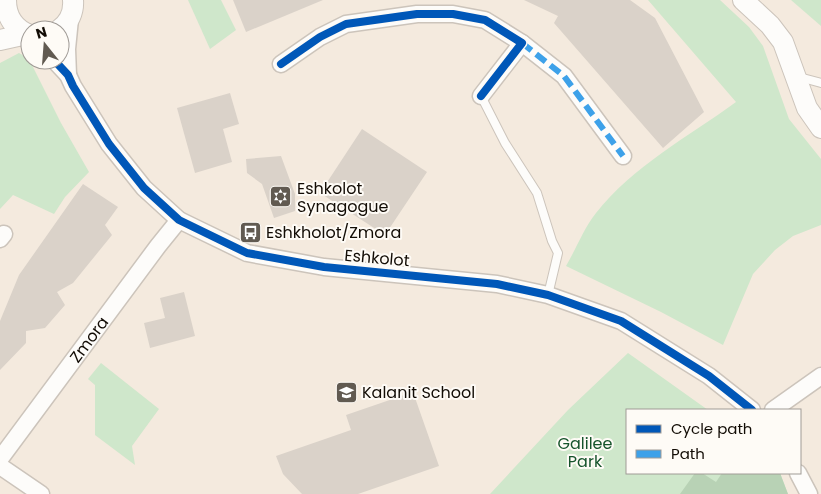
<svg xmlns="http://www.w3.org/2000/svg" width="821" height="494" viewBox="0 0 821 494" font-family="Poppins,sans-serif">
	<rect width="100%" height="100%" fill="#f4eade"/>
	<g fill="#cfe7cb">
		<path d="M 188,0 L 221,0 L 236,30 L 210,49 Z"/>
		<path d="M 648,0 L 720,0 L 749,27 L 763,46 L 789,119 L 821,159 L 821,225 L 793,236 L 775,250 L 753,274 L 723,345 L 661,312 L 566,266 C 576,249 584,228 596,213 C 633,166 688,137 736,102 Z"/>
		<path d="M 791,0 L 821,0 L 821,26 Z"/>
		<path d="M 19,53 L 29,59 L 61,123 L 89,172 L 65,197 L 54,214 L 13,195 L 0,209 L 0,63 Z"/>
		<path d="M 628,353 L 708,410 L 627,410 L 627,473 L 780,473 L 788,494 L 490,494 L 568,410 Z"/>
		<path d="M 101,363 L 159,409 L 132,446 L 135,465 L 95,435 L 95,385 L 88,379 Z"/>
	</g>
	<path fill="#b8d2b5" d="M 695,473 L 702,473 L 716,482 L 722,473 L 780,473 L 788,494 L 680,494 Z"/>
	<g fill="#dad2c9">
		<path d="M 233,0 L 323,0 L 246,32 Z"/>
		<path d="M 524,0 L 630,0 L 655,18 L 704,112 L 663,148 L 554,23 L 558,16 Z"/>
		<path d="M 230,93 L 239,124 L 223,129 L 232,162 L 195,173 L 177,108 Z"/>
		<path d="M 362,129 L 427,172 L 385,235 L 320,193 Z"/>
		<path d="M 281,156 L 295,194 L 295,211 L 274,218 L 262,184 L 247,173 L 246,159 Z"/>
		<path d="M 83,184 L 118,207 L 105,225 L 112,235 L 73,283 L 57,292 L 65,305 L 45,328 L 26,331 L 26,343 L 0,370 L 0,321 L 19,275 Z"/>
		<path d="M 184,292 L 195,336 L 150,348 L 144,323 L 165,318 L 160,298 Z"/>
		<path d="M 413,392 L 439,466 L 358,494 L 302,494 L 283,474 L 276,456 L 351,430 L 346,415 Z"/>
	</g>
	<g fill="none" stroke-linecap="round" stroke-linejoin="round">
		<defs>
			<g id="service">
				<path d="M 799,77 L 821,83"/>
				<path d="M 481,96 L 505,143 L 537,193 L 552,241 L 558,253 L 548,295"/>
			</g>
			<g id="minor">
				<path d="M 522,43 L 564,76 L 623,156"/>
				<path d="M 54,60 L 68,75 L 73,86 L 109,144 L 144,188 L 179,220 L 247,253 L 324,267 L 497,284 L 548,295 L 621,321 L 709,376 L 752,410"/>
				<path d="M 281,64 L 320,37 L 346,24 L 417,14 L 453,14 L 485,20 L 522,43 L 481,96"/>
				<path d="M 68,75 L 67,49 L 70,19"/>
				<path d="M 0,239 L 4,234"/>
				<path d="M 773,410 L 821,376"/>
				<path id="s1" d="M 0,459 L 158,246 L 179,220"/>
				<path d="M 0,466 L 41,494"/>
				<path d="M 798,473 L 809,494"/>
			</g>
			<g id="tertiary">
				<path d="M 6,0 C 6,17 14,29 30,35"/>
				<path d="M 743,0 L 770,25 L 783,42 L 807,108 L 821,128"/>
				<path d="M 59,30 C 69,23 74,12 73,0"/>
				<path d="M 0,40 L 27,34"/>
			</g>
		</defs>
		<use href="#service" stroke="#ccc4bb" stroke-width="10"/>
		<use href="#minor" stroke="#ccc4bb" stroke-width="19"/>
		<use href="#tertiary" stroke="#ccc4bb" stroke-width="22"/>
		<use href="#service" stroke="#fdfcfa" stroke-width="8"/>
		<use href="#minor" stroke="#fdfcfa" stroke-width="16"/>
		<use href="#tertiary" stroke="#fdfcfa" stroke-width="20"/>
		<path stroke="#3da1e9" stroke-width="6" stroke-dasharray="12 6" stroke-linecap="butt" d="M 522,43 L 564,76 L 623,156"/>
		<defs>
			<g id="cycleway">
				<path d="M 54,60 L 68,75 L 73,86 L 109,144 L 144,188 L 179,220 L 247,253 L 324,267 L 497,284 L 548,295 L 621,321 L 709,376 L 752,410"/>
				<path d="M 281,64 L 320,37 L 346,24 L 417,14 L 453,14 L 485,20 L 522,43 L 481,96"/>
			</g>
		</defs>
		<use href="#cycleway" stroke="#fefbf6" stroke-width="11"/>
		<use href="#cycleway" stroke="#0057b8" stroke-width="8"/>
	</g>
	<defs>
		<symbol id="synagogue-square" viewBox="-11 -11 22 22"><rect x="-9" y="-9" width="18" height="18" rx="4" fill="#615a51" stroke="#fefbf6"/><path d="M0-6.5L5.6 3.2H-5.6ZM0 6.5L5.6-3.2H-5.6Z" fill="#fff"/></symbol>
		<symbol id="bus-square" viewBox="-11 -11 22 22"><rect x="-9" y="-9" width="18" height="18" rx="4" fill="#615a51" stroke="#fefbf6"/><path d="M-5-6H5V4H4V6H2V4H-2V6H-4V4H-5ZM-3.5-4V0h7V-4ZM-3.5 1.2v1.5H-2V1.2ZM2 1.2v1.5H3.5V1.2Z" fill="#fff"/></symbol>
		<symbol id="school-square" viewBox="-11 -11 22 22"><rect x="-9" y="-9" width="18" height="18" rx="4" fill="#615a51" stroke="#fefbf6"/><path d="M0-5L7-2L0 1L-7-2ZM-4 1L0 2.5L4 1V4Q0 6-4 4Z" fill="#fff"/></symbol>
	</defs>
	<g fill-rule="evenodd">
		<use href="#synagogue-square" x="268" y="184" width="25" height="25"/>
		<use href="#bus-square" x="238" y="220" width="25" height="25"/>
		<use href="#school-square" x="334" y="380" width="25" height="25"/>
	</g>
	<g text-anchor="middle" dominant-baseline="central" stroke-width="4" stroke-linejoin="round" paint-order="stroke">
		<g font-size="16" fill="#120c05" stroke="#fefbf6" text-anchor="start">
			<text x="297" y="188">Eshkolot<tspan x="297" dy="18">Synagogue</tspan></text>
			<text x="266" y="232">Eshkholot/Zmora</text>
			<text x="362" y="392">Kalanit School</text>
		</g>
		<g font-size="16" fill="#120c05" stroke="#fefbf6">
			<text transform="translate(377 258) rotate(5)">Eshkolot</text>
			<text stroke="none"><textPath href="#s1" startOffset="149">Zmora</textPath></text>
		</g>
		<g font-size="16" fill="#15532b" stroke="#fefbf6">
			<text x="585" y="443">Galilee<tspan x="585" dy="18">Park</tspan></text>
		</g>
	</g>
	<rect x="626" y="409" width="175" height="65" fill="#fefbf6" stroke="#a09b96"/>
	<rect x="636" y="425" width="25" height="8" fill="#0057b8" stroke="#a09b96"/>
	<text x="671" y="434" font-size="15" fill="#120c05">Cycle path</text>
	<rect x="636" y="450" width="25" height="8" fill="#3da1e9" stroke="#a09b96"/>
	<text x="671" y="459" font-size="15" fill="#120c05">Path</text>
	<g transform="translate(45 45) rotate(343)"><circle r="24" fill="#fefbf6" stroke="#a09b96"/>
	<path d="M0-4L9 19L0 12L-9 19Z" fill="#615a51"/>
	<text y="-8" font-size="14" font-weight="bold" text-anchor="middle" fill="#120c05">N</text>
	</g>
</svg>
